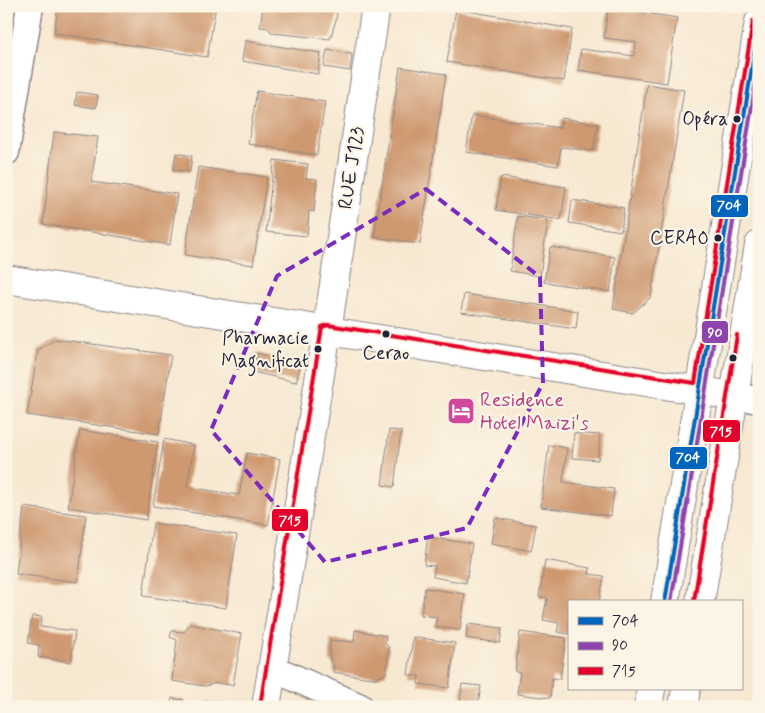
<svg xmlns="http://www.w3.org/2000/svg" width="765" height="713" viewBox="0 0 765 713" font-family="Mynerve,sans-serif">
	<rect width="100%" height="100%" fill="#fcf5e5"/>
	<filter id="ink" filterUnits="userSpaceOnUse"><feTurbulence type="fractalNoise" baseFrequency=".02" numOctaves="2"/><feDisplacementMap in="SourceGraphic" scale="10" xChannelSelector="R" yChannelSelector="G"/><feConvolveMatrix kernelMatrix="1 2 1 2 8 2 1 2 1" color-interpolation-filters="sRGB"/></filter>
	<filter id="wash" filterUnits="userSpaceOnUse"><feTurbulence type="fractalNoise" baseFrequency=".0096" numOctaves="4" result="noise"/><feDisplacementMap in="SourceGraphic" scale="20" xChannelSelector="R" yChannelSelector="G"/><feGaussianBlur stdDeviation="1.12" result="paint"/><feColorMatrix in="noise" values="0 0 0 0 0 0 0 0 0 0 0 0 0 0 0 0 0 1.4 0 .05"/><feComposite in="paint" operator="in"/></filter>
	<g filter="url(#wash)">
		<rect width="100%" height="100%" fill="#f7e8d1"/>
		<g id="blocks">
			<g fill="#ce986f">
				<path d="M 58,6 L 216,6 L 207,57 L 54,33 Z"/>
				<path d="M 263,6 L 338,6 L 336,20 L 330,39 L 272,33 L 268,28 L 260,27 Z"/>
				<path d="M 608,7 L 677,18 L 667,83 L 578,70 L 581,49 L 634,56 L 636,42 L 604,38 Z"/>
				<path d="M 456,9 L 572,29 L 564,81 L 447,62 Z"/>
				<path d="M 245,41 L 321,53 L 318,74 L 242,61 Z"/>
				<path d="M 327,50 L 352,54 L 350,71 L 324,67 Z"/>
				<path d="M 400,67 L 446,74 L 420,244 L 374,237 Z"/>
				<path d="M 647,84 L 684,90 L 651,297 L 633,313 L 613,309 Z"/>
				<path d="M 257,91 L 325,102 L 317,155 L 248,144 Z"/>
				<path d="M 77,92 L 98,95 L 96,108 L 75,105 Z"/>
				<path d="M 472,115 L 560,128 L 562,118 L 598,124 L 593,151 L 561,147 L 558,166 L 466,152 Z"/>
				<path d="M 54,132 L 98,137 L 91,182 L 177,194 L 170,245 L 43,224 Z"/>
				<path d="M 176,153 L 192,156 L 190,172 L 173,170 Z"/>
				<path d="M 274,160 L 308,164 L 306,178 L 317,179 L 314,212 L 309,211 L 307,236 L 266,232 Z"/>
				<path d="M 198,167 L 267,177 L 253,265 L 185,255 Z"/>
				<path d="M 501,177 L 566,187 L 561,220 L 496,210 Z"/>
				<path d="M 572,200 L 624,208 L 621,231 L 569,223 Z"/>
				<path d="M 518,216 L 548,220 L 540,276 L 510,271 Z"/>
				<path d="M 550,247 L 615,257 L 610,292 L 544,282 Z"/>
				<path d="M 464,294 L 578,311 L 576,329 L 461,312 Z"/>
				<path d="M 56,339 L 171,355 L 159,434 L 27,415 L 38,350 Z"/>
				<path d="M 257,353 L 301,364 L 296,382 L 253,372 Z"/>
				<path d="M 80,430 L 158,442 L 146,520 L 68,507 Z"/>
				<path d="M 389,430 L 401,431 L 394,487 L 382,485 Z"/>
				<path d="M 574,433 L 600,435 L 598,460 L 572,458 Z"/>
				<path d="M 164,439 L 194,445 L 187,487 L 239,495 L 247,453 L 280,459 L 268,525 L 153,506 Z"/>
				<path d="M 549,445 L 567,448 L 563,482 L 614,489 L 611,516 L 541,507 Z"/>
				<path d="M 24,507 L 86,515 L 78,582 L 16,574 Z"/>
				<path d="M 495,518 L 536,525 L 531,551 L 491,543 Z"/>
				<path d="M 153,523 L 237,535 L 226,608 L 143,596 Z"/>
				<path d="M 428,537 L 472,544 L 466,583 L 433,577 L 435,566 L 424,565 Z"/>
				<path d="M 545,560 L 590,568 L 589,574 L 604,576 L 599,602 L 569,602 L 569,634 L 557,632 L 559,623 L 543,620 L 547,598 L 539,597 Z"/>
				<path d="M 425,588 L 465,594 L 460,630 L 435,627 L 437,617 L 421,615 Z"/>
				<path d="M 32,616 L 42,617 L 40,627 L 75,631 L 71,662 L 38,657 L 39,645 L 28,643 Z"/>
				<path d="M 190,624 L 242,634 L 233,685 L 217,683 L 205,686 L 172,681 L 177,640 L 170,637 L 172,631 L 184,632 Z"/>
				<path d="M 468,624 L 502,628 L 500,643 L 466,638 Z"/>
				<path d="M 355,630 L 386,636 L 385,643 L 389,647 L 386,674 L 376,678 L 364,677 L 333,672 L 334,666 L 330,661 L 330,640 L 354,642 Z"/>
				<path d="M 520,632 L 566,638 L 560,679 L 552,678 L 550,698 L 517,694 L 520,672 L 515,672 Z"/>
				<path d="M 413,637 L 455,643 L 449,688 L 418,684 L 419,676 L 408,675 Z"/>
				<path d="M 462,684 L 481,686 L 478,705 L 460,703 Z"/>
				<path d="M 172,698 L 184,700 L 183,707 L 170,707 Z"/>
				<path d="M 205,701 L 238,706 L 238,707 L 204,707 Z"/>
			</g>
		</g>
	</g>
	<g filter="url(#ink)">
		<use href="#blocks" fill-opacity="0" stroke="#8c8586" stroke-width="1"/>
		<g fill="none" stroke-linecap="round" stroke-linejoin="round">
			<defs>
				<g id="minor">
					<path d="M 6,152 L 30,6"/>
					<path d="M 733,396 L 759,400"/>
					<path d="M 272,668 L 360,707"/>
				</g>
				<g id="tertiary">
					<path d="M 6,279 L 733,396"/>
					<path d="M 266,707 L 327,331 L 376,6"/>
				</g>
				<g id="secondary">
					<path d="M 665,602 L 759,22"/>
					<path d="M 700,602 L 759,245"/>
					<path d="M 648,707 L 651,689"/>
					<path d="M 683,707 L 686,689"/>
				</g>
			</defs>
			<use href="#minor" stroke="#8c8586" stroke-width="29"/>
			<use href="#tertiary" stroke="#8c8586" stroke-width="30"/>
			<use href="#secondary" stroke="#8c8586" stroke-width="30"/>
			<use href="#minor" stroke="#fff" stroke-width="26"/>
			<use href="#tertiary" stroke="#fff" stroke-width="28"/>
			<use href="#secondary" stroke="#fff" stroke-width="28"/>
			<defs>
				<path id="bus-1" d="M 665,602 L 759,24"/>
				<path id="bus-2" d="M 671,602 L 759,63"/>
				<g id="bus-3">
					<path d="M 694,601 L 737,335"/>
					<path d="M 260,706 L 322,327 L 328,325 L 695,383 L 753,21"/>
				</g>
			</defs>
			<use href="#bus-1" stroke="#fcf5e5" stroke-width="8"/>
			<use href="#bus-2" stroke="#fcf5e5" stroke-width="8"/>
			<use href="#bus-3" stroke="#fcf5e5" stroke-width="8"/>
			<use href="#bus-1" stroke="#0065bd" stroke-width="4"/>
			<use href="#bus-2" stroke="#8e44ad" stroke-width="4"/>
			<use href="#bus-3" stroke="#e4002b" stroke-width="4"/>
		</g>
	</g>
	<path fill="none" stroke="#7b2cbf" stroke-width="4" stroke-dasharray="10 6" stroke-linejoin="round" d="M 426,189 L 540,277 L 543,383 L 467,528 L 325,562 L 211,430 L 277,276 Z"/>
	<defs>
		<symbol id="hotel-square" viewBox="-11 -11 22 22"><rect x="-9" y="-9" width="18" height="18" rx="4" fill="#d1479c" stroke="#fcf5e5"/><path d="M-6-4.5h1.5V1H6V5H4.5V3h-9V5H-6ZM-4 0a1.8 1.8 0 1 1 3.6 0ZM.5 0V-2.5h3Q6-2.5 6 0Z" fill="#fff"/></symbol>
	</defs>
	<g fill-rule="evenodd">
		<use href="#hotel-square" x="445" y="395" width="32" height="32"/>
	</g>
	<g fill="#22223b" stroke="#fcf5e5" stroke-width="2">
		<circle cx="737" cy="119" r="4.5"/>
		<circle cx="718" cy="238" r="4.5"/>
		<circle cx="386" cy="334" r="4.5"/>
		<circle cx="318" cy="349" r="4.5"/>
		<circle cx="733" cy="358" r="4.5"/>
	</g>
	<g text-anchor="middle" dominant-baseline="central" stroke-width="4.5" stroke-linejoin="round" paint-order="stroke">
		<g font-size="19" fill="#22223b" stroke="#fcf5e5" text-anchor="end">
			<text x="728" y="119">Opéra</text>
			<text x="709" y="238">CERAO</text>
			<text x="309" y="338">Pharmacie<tspan x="309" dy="23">Magnificat</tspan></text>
			<text x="386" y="353" text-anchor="middle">Cerao</text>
		</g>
		<g font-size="20" fill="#22223b" stroke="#fcf5e5">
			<text transform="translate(352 168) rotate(-81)">RUE J123</text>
		</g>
		<g font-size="20" fill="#b23c85" stroke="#fcf5e5" text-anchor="start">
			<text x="480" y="400">Residence<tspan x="480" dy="23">Hotel Maizi's</tspan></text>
		</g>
	</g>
	<g stroke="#fcf5e5" stroke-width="2">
		<rect x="710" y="194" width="39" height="24" rx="5" fill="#0065bd"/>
		<rect x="701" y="320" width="28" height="24" rx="5" fill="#8e44ad"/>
		<rect x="702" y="419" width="39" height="24" rx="5" fill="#e4002b"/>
		<rect x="669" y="446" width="39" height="24" rx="5" fill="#0065bd"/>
		<rect x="271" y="508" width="38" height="24" rx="5" fill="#e4002b"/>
	</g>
	<g font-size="14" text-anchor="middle" font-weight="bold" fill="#fff">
		<text x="729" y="210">704</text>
		<text x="715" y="337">90</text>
		<text x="721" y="436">715</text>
		<text x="688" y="462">704</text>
		<text x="290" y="525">715</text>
	</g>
	<rect width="765" height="713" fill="none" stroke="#fcf5e5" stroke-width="25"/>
	<rect x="568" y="600" width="175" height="90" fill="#fcf5e5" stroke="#a5a1a1"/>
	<rect x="578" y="617" width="25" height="8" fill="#0065bd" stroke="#a5a1a1"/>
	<text x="612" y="626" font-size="15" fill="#22223b">704</text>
	<rect x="578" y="642" width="25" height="8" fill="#8e44ad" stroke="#a5a1a1"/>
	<text x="612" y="650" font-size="15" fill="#22223b">90</text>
	<rect x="578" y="667" width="25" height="8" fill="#e4002b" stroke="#a5a1a1"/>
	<text x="612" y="676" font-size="15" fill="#22223b">715</text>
</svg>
